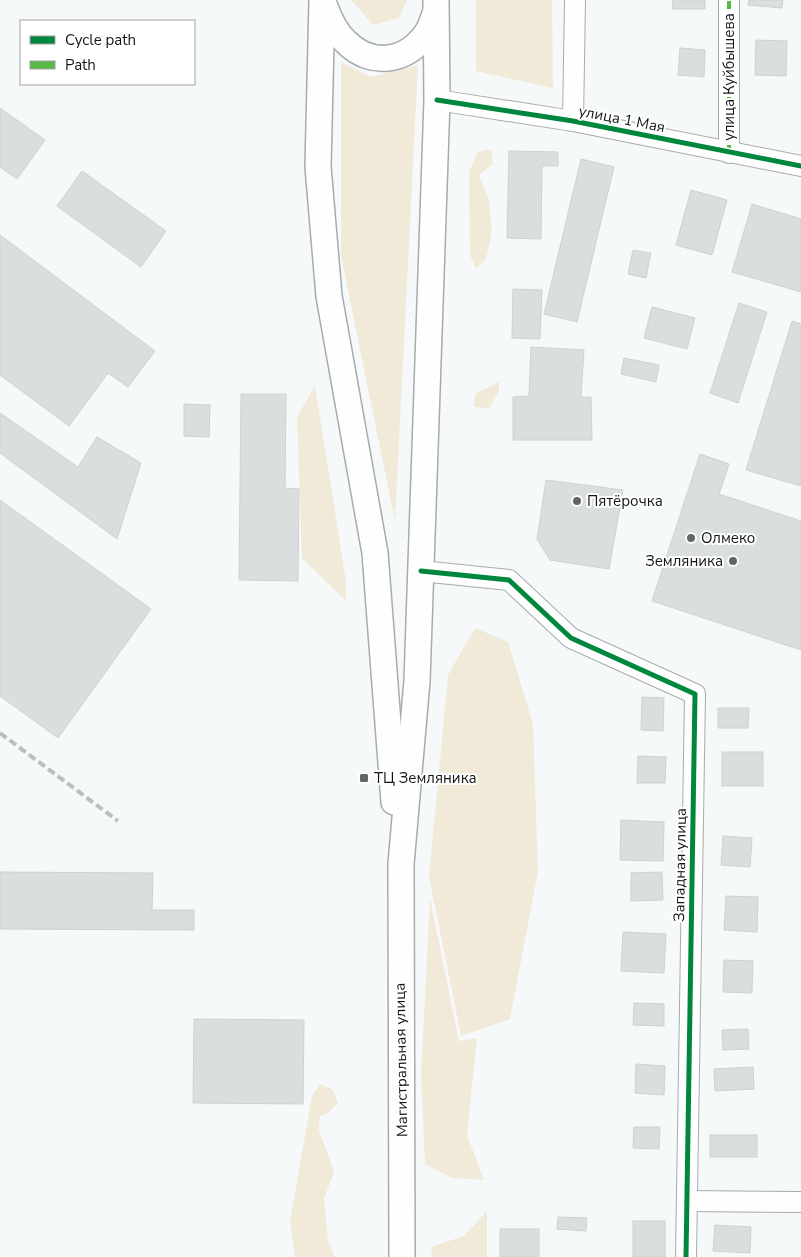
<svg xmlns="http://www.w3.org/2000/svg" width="801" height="1257" viewBox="0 0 801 1257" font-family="'Nunito Sans',sans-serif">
	<rect width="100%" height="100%" fill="#f5f9fa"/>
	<g fill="#f2ead8">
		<path d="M 351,0 L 407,0 L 399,18 L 373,25 Z"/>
		<path d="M 476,0 L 552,0 L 553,88 L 476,71 Z"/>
		<path d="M 341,62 L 371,77 L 418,65 L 395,521 L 341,256 Z"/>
		<path d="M 491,149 L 493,164 L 479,175 L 489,201 L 492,231 L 486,259 L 476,269 L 470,255 L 469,172 L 478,152 Z"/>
		<path d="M 499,382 L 499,392 L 489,408 L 474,407 L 475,394 Z"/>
		<path d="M 315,386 L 346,581 L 346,601 L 302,558 L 297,417 Z"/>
		<path d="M 475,628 L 508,642 L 533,724 L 538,871 L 510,1019 L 461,1036 L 429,877 L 448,675 Z"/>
		<path d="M 430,898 L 459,1041 L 477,1038 L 467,1135 L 484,1180 L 452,1178 L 425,1164 L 421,1073 Z"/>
		<path d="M 320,1084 L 333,1090 L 338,1103 L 328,1113 L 320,1116 L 319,1130 L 334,1171 L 324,1199 L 328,1241 L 335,1257 L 295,1257 L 290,1221 L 312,1096 Z"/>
		<path d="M 487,1211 L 487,1257 L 432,1257 L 431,1247 L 464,1236 Z"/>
	</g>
	<g fill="#dbdede" stroke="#ced1d2">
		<path d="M 673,0 L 705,0 L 705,9 L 672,9 Z"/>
		<path d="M 749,0 L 783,0 L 782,8 L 748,5 Z"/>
		<path d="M 756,40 L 787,41 L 786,76 L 755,75 Z"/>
		<path d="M 680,48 L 705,50 L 704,77 L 678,75 Z"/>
		<path d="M 0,108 L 45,140 L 17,179 L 0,167 Z"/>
		<path d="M 509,151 L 558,152 L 558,166 L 542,166 L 541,239 L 507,238 Z"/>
		<path d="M 581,159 L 614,167 L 577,322 L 544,314 Z"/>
		<path d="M 82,171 L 166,231 L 141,267 L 57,206 Z"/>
		<path d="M 691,190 L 727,200 L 712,255 L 676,245 Z"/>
		<path d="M 752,204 L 801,219 L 801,292 L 732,272 Z"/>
		<path d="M 0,235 L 155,351 L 128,387 L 108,373 L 69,426 L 0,375 Z"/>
		<path d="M 633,250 L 651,253 L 646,278 L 628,274 Z"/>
		<path d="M 513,289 L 542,290 L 540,339 L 512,338 Z"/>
		<path d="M 739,303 L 767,312 L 738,403 L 710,393 Z"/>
		<path d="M 652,307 L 695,318 L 687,349 L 644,338 Z"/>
		<path d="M 792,321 L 801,324 L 801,486 L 746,470 Z"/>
		<path d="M 531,347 L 584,350 L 581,397 L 591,397 L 592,440 L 513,440 L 513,397 L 529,396 Z"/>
		<path d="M 624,358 L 659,365 L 656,382 L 621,374 Z"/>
		<path d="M 241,394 L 286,394 L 285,488 L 299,489 L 298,581 L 239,580 Z"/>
		<path d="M 184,404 L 210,405 L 209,437 L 184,436 Z"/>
		<path d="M 0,413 L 78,467 L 97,437 L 141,463 L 117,539 L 0,453 Z"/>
		<path d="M 700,454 L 729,464 L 719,494 L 801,521 L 801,650 L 652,601 Z"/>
		<path d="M 546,480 L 623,490 L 609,569 L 550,560 L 537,539 Z"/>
		<path d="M 0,500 L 151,609 L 58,738 L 0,696 Z"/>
		<path d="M 642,697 L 664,698 L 663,731 L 641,730 Z"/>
		<path d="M 718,708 L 749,708 L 748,728 L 718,728 Z"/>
		<rect x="722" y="752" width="41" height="34"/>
		<path d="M 638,756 L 666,757 L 665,783 L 637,783 Z"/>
		<path d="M 621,820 L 664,822 L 663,861 L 620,860 Z"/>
		<path d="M 723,836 L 752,838 L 750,867 L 721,865 Z"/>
		<path d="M 0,872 L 153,873 L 152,910 L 194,910 L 194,930 L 0,929 Z"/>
		<path d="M 662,872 L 663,900 L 631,901 L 631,873 Z"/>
		<path d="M 726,896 L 758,897 L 757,932 L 724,930 Z"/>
		<path d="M 623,932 L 666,934 L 664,973 L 621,971 Z"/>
		<path d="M 724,960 L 753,961 L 752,993 L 723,992 Z"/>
		<path d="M 634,1003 L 664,1004 L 664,1026 L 633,1025 Z"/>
		<path d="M 194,1019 L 304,1020 L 303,1104 L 193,1103 Z"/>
		<path d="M 748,1029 L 749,1049 L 723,1050 L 722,1030 Z"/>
		<path d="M 636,1064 L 665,1066 L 664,1095 L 635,1093 Z"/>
		<path d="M 753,1067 L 754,1089 L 715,1091 L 714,1069 Z"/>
		<path d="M 634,1127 L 660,1127 L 659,1149 L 633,1148 Z"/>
		<rect x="710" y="1135" width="47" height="22"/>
		<path d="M 558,1217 L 587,1218 L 586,1231 L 557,1229 Z"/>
		<rect x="633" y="1221" width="32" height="36"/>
		<path d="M 715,1225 L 751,1227 L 750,1253 L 713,1251 Z"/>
		<rect x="500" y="1229" width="39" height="28"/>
	</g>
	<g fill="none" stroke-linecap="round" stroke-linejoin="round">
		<defs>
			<g id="minor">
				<path d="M 437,100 L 573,121 L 801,166"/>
				<path d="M 573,121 L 575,0"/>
				<path d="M 729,153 L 729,0"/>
				<path d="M 421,571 L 509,580 L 571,638 L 695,694 L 686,1257"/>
				<path d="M 687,1201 L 801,1202"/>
			</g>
			<g id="major">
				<path d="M 322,0 L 318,167 L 329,296 L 375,553 L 394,802"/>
				<path d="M 323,2 C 329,17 334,31 346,42 C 372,68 408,62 428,31 C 431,26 433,19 435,14"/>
				<path d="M 402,1257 L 401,864 L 417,681 L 437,100 L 436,0"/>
			</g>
		</defs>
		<use href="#minor" stroke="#a8abac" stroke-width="22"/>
		<use href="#major" stroke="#a8abac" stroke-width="28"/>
		<use href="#minor" stroke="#fefefe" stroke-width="20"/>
		<use href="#major" stroke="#fefefe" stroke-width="25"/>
		<path stroke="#bdbebe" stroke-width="4" stroke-dasharray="8 4" stroke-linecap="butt" d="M 0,733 L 118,821"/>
		<path stroke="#58b947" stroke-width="4" stroke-dasharray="8 4" stroke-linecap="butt" d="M 729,153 L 729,0"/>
		<defs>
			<g id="cycleway">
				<path d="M 437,100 L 573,121 L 801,166"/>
				<path d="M 421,571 L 509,580 L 571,638 L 695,694 L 686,1257"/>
			</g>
		</defs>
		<use href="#cycleway" stroke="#fff" stroke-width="8"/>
		<use href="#cycleway" stroke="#00873e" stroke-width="5"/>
	</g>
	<g fill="#626566" stroke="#fff" stroke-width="2">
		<circle cx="577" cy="501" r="5"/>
		<circle cx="691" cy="538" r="5"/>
		<circle cx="733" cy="561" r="5"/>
		<rect x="359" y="773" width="10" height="10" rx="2.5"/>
	</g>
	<g text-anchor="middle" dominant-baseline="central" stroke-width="4" stroke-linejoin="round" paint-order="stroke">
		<g font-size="15" fill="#131617" stroke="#fff">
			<text transform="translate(729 77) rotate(-90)">улица Куйбышева</text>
			<text transform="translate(622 119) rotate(11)">улица 1 Мая</text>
			<text transform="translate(680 865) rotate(-89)">Западная улица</text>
			<text transform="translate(401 1060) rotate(-91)">Магистральная улица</text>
		</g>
		<g font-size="15" fill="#131617" stroke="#fff" text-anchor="start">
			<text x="587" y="501">Пятёрочка</text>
			<text x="701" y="538">Олмеко</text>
			<text x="723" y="561" text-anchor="end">Земляника</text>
			<text x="374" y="778">ТЦ Земляника</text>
		</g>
	</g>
	<rect x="20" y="20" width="175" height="65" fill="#ffffff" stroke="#a1a2a2"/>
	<rect x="30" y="36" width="25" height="8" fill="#00873e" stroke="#a1a2a2"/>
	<text x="65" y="45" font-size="15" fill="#131617">Cycle path</text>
	<rect x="30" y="61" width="25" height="8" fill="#58b947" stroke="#a1a2a2"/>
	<text x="65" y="70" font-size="15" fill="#131617">Path</text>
</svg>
